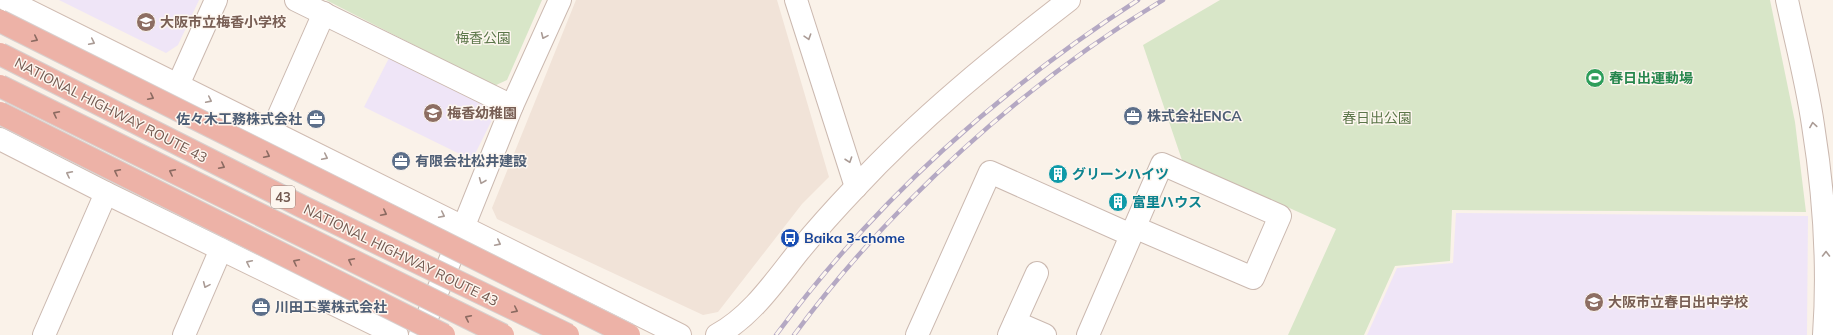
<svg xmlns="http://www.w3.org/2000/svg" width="1833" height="335" viewBox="0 0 1833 335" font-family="Mulish,'Noto Sans JP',sans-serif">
	<rect width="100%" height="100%" fill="#faf2e9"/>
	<path fill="#f1e3d8" d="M 576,0 L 777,0 L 829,177 L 802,204 L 718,312 L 703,315 L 497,219 L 492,208 Z"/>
	<g fill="#efe5f7">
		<path d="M 59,0 L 199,0 L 178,45 L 166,53 Z"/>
		<path d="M 389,58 L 487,107 L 493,118 L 472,160 L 364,107 Z"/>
		<path d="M 1456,213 L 1808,216 L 1807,335 L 1367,335 L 1397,268 L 1453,263 Z"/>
	</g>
	<g fill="#d8e6c8">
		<path d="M 326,0 L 542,0 L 507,80 L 494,86 Z"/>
		<path d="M 1220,0 L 1770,0 L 1795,122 L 1806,212 L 1452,210 L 1450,261 L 1395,266 L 1364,335 L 1288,335 L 1336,229 L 1285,206 L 1185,169 L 1143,45 Z"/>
	</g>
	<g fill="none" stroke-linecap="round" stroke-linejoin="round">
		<defs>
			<g id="street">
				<path d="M 296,0 L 512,106"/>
				<path d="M 796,0 L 856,187"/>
				<path d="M 1787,0 C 1796,42 1807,83 1813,125 C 1824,194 1829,265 1824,335"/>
				<path d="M 178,85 L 216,0"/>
				<path d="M 272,131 L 324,13"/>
				<path d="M 1015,322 L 1045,335"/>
				<path d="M 44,335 L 106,193"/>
				<path d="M 184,335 L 221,249"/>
				<path d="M 420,335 L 512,106 L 560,0"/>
				<path d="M 917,335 L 990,172 L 1131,235"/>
				<path d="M 1009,335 L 1037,273"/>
				<path d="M 1088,335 L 1162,164 L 1280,216 L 1253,278 L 1134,227"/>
			</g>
			<g id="secondary">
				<path d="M 7,0 L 680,335"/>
				<path d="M 0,139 L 106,193 L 397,335"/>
				<path d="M 717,335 C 752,316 775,281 799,251 C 817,229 836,208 855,188 C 920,118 994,58 1069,0"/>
			</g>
		</defs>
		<use href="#street" stroke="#cbb9b0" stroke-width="24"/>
		<use href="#secondary" stroke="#cfbbb1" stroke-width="24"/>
		<use href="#street" stroke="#fff" stroke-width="22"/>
		<use href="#secondary" stroke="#fff" stroke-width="22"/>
		<defs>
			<g id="rail">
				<path d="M 776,335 C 874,202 1000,89 1138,0"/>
				<path d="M 794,335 C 889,206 1025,82 1163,0"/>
			</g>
		</defs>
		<use href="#rail" stroke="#b4a8c3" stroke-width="4.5"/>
		<use href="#rail" stroke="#fdf6ef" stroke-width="3" stroke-dasharray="9" stroke-linecap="butt"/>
		<defs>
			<g id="highway-bridge">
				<path d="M 0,21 L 629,335"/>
				<path d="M 0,54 L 303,207 L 568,335"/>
				<path d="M 0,86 L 503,335"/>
				<path d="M 0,113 L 444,335"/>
			</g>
		</defs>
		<use href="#highway-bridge" stroke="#d8d0ce" stroke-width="24" stroke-linecap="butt"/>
		<use href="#highway-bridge" stroke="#edb2a7" stroke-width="22"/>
	</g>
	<defs><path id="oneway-chevron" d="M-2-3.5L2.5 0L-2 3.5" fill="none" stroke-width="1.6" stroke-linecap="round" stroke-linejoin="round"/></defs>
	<g stroke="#aa9b95">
		<use href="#oneway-chevron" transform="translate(544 36) rotate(114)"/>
		<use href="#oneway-chevron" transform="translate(808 37) rotate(72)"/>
		<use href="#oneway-chevron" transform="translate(92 42) rotate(26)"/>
		<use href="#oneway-chevron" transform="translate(209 100) rotate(26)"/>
		<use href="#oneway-chevron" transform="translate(1813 125) rotate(-99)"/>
		<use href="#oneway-chevron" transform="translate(325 157) rotate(26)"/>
		<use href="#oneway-chevron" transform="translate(849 160) rotate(71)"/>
		<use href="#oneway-chevron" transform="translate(69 174) rotate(-153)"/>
		<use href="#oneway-chevron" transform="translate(482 181) rotate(112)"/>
		<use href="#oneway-chevron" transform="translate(442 215) rotate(26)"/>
		<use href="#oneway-chevron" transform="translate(498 243) rotate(27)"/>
		<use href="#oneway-chevron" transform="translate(1826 254) rotate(-90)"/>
		<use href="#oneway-chevron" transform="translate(249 263) rotate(-154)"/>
		<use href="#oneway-chevron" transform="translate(206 285) rotate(114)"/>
	</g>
	<g stroke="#8b6a61">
		<use href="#oneway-chevron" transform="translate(35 39) rotate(27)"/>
		<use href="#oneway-chevron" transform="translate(151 97) rotate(27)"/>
		<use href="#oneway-chevron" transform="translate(56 114) rotate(-153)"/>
		<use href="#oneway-chevron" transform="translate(267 155) rotate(27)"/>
		<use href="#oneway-chevron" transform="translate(222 166) rotate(27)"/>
		<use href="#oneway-chevron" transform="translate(117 172) rotate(-153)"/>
		<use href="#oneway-chevron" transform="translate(172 172) rotate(-153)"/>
		<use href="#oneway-chevron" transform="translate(384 213) rotate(27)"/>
		<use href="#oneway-chevron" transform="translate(351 261) rotate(-153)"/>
		<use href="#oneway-chevron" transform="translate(296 262) rotate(-153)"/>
		<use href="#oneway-chevron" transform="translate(515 310) rotate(26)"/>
		<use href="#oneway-chevron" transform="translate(468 318) rotate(-154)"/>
	</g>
	<defs>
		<symbol id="school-disc" viewBox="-11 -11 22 22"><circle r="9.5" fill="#8d6e63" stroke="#fdf6ef"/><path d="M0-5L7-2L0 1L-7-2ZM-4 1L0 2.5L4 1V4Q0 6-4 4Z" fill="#fff"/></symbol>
		<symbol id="stadium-disc" viewBox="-11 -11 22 22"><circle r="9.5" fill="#2e9e5b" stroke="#fdf6ef"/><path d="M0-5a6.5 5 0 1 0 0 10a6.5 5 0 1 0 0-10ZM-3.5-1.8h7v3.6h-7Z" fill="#fff"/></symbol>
		<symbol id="office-disc" viewBox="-11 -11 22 22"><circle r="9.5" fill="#5c6f8a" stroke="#fdf6ef"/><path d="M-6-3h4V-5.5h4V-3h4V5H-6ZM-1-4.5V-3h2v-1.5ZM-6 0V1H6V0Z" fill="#fff"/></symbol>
		<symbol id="building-disc" viewBox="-11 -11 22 22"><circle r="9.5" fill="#0f9aa8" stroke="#fdf6ef"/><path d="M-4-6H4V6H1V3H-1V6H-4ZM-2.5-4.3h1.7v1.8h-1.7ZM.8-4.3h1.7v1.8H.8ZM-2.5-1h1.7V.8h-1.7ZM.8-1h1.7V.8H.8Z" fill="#fff"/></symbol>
		<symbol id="bus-disc" viewBox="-11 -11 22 22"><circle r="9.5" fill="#1a4fb4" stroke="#fdf6ef"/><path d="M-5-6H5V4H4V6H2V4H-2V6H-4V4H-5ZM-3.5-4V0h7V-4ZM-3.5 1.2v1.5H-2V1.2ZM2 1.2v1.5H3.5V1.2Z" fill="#fff"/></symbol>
	</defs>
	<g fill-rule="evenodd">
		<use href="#school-disc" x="135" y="11" width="22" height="22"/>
		<use href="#stadium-disc" x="1584" y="67" width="22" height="22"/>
		<use href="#school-disc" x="422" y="102" width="22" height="22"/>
		<use href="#office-disc" x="1122" y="105" width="22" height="22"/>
		<use href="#office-disc" x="305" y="108" width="22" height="22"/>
		<use href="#office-disc" x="390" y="150" width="22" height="22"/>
		<use href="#building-disc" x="1047" y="163" width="22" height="22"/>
		<use href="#building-disc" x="1107" y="191" width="22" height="22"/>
		<use href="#bus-disc" x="779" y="227" width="22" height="22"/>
		<use href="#school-disc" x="1583" y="291" width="22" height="22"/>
		<use href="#office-disc" x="250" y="296" width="22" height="22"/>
	</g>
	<g text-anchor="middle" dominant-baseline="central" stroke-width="3" stroke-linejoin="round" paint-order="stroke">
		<rect fill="#fdf6ef" stroke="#9c877f" stroke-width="1" x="271" y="186" width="24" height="22" rx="3"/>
		<g font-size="13" font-weight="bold" fill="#72584f">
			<text x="283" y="197">43</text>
		</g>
		<g font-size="14" font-weight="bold" fill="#785e54" stroke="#fdf6ef" text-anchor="start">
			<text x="160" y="22">大阪市立梅香小学校</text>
			<text x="447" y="113">梅香幼稚園</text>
			<text x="1608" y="302">大阪市立春日出中学校</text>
		</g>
		<g font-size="14" fill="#5b7649" stroke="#fdf6ef">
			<text x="483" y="38">梅香公園</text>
			<text x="1377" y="118">春日出公園</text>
		</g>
		<g font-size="14" font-weight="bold" fill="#27864d" stroke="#fdf6ef" text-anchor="start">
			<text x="1609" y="78">春日出運動場</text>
		</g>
		<g font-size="14" fill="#72584f" stroke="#fdf6ef">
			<text transform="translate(111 110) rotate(27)">NATIONAL HIGHWAY ROUTE 43</text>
			<text transform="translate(401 255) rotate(26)">NATIONAL HIGHWAY ROUTE 43</text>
		</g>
		<g font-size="14" font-weight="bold" fill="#4e5e75" stroke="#fdf6ef" text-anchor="start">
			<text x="1147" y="116">株式会社ENCA</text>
			<text x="302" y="119" text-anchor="end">佐々木工務株式会社</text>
			<text x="415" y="161">有限会社松井建設</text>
			<text x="275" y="307">川田工業株式会社</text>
		</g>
		<g font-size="14" font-weight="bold" fill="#0d838f" stroke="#fdf6ef" text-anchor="start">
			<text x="1072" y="174">グリーンハイツ</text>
			<text x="1132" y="202">富里ハウス</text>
		</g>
		<g font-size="14" font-weight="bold" fill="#164399" stroke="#fdf6ef" text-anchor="start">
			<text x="804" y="238">Baika 3-chome</text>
		</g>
	</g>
</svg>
